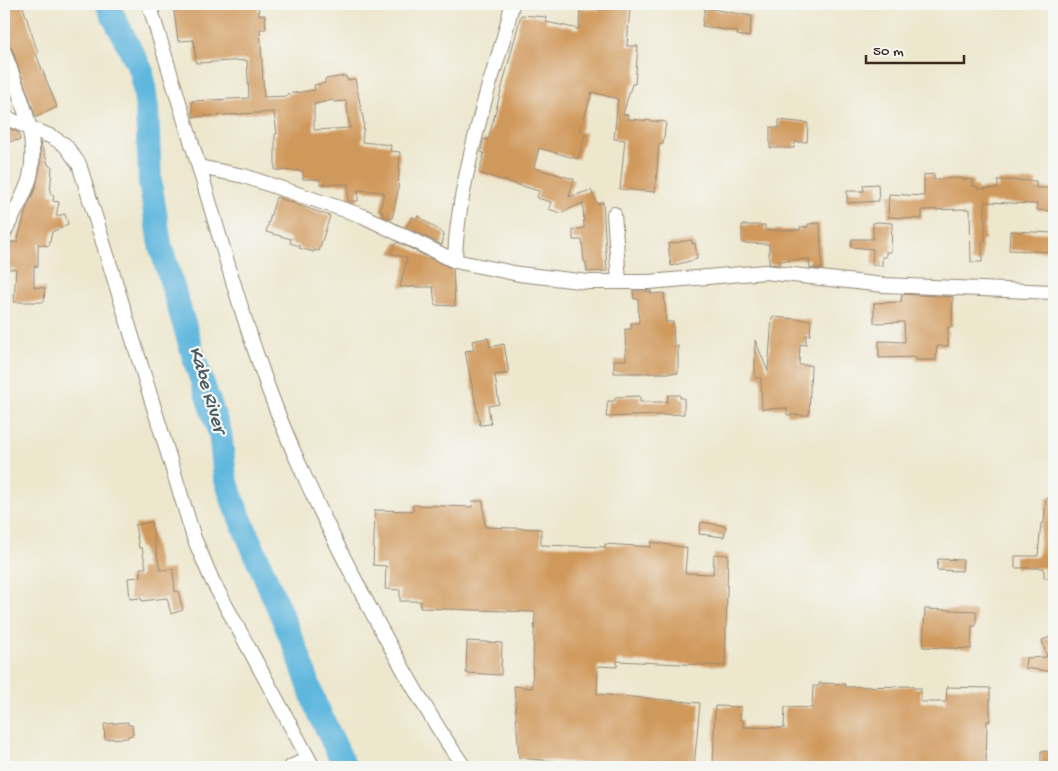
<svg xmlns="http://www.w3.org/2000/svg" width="1058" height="771" viewBox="0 0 1058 771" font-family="'Gochi Hand',sans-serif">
	<rect width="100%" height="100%" fill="#f6f6f2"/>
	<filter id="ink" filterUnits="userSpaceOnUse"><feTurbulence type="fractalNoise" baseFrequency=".02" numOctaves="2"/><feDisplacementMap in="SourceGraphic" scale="10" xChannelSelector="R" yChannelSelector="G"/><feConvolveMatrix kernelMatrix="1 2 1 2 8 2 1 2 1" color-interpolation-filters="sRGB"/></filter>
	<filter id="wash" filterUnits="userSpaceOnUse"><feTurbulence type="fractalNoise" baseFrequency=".0096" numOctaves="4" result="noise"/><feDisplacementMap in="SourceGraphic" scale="20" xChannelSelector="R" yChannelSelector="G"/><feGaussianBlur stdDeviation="1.12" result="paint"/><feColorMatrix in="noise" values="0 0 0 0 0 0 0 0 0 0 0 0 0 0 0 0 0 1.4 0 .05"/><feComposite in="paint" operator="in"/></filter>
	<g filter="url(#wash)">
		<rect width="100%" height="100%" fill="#ede7ce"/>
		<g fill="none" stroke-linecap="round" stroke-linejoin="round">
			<path stroke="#61b7de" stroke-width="24" d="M 107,4 L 142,72 L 147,109 L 150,182 L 160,244 L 196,364 L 220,433 L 225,477 L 234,504 L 299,656 L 315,704 L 345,767"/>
		</g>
		<g id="blocks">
			<g fill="#d0995c" fill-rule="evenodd">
				<path d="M 4,4 L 22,4 L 38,53 L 36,54 L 57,107 L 36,117 L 12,49 L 5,43 L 4,39 Z"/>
				<path d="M 173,4 L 258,4 L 259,15 L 265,15 L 266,29 L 260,29 L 264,97 L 287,96 L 287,94 L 315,90 L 314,85 L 325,83 L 325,79 L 346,76 L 347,80 L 355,79 L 364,123 L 362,142 L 391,145 L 390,151 L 400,152 L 398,191 L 392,219 L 382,216 L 383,212 L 380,211 L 384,192 L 358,190 L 358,201 L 348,201 L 348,184 L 320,184 L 320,179 L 303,179 L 303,171 L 275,170 L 275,134 L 277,134 L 274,112 L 193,117 L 192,101 L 249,98 L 247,60 L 196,63 L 194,40 L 178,41 ZM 333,100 L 334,102 L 346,101 L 350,128 L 314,130 L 314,104 Z"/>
				<path d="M 602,4 L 630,6 L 627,46 L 638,46 L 635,84 L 632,84 L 623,114 L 628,115 L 628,119 L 666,122 L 663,144 L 659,144 L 655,192 L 620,189 L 625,140 L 614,139 L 618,99 L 592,92 L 580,132 L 586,133 L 578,159 L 539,148 L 534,168 L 574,179 L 569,197 L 591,190 L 597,204 L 603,202 L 607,271 L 587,272 L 586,262 L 584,262 L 582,240 L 573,240 L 573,230 L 584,228 L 583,203 L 560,213 L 549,209 L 551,202 L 537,198 L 539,191 L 479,173 L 484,153 L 481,152 L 484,139 L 488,140 L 521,15 L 546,17 L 546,22 L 579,29 L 580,8 L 601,10 Z"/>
				<path d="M 705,8 L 752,16 L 749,37 L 737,35 L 738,32 L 702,26 Z"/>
				<path d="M 779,120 L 808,123 L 807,142 L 795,142 L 794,148 L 770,148 L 770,127 L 779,128 Z"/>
				<path d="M 4,126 L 19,133 L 20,140 L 5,142 Z"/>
				<path d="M 40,142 L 49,166 L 52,167 L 50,194 L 54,195 L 53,201 L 59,202 L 56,216 L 65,214 L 68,224 L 52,232 L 49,246 L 38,244 L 38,267 L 34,266 L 34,287 L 45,288 L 44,302 L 14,302 L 16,269 L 4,269 L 4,258 L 9,258 L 11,242 L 17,242 L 26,210 L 36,187 L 41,162 Z"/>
				<path d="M 934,174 L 934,180 L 954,178 L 973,180 L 973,186 L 977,186 L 977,189 L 998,188 L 998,180 L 1036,181 L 1036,188 L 1054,188 L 1054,211 L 1037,210 L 1037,204 L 985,202 L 985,241 L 982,241 L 982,262 L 971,262 L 970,209 L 922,210 L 922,219 L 888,217 L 889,194 L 924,196 L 924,175 Z"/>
				<path d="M 878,184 L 879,201 L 847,203 L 847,191 L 864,191 L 863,185 Z"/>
				<path d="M 276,197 L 330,216 L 319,251 L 315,250 L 314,252 L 299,248 L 300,246 L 290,243 L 291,239 L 266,232 Z"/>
				<path d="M 418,216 L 444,234 L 442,245 L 406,227 L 412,217 L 416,219 Z"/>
				<path d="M 878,222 L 892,223 L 891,252 L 886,252 L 886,257 L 882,257 L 882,266 L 872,265 L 873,249 L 851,247 L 852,239 L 873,239 L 873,223 Z"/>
				<path d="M 820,223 L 822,269 L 810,268 L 809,259 L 779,261 L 780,265 L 769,264 L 769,244 L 742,243 L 742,225 L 765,225 L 765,230 L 800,230 L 800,227 L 808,227 L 808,224 Z"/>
				<path d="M 1010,231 L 1054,233 L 1053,252 L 1009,250 Z"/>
				<path d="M 692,240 L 692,244 L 695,243 L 697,259 L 671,266 L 668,244 Z"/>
				<path d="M 397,242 L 453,269 L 455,306 L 435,305 L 433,287 L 400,287 L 407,258 L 390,253 Z"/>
				<path d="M 633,291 L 651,291 L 651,294 L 664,293 L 666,322 L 673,322 L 674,346 L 678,346 L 678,373 L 614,373 L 614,360 L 626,360 L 625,329 L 631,329 L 631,323 L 639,323 L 638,299 L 634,299 Z"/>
				<path d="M 902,294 L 953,297 L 952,327 L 948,327 L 948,346 L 937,346 L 936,360 L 916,360 L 916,357 L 879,358 L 879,341 L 905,342 L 904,322 L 874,323 L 874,303 L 901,302 Z"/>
				<path d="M 772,317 L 811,320 L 810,335 L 806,335 L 806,345 L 800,344 L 799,365 L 811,365 L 809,415 L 787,415 L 787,408 L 762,409 L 761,378 L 755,378 L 755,340 L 768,371 Z"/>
				<path d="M 488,338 L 490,347 L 504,344 L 509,373 L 495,375 L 499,404 L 488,406 L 491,424 L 480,425 L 465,351 L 474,350 L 472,341 Z"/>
				<path d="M 668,395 L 680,395 L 680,398 L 684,398 L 684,414 L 606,417 L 608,401 L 615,401 L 615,397 L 640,396 L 640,402 L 667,402 Z"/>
				<path d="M 1046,498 L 1054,499 L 1054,578 L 1044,578 L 1044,568 L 1015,568 L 1015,556 L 1038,556 L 1041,523 L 1044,523 Z"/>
				<path d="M 473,501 L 483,501 L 485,527 L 541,529 L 541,545 L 605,547 L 605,544 L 651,547 L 651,542 L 687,548 L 685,573 L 713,574 L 714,554 L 728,555 L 725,666 L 617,661 L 617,667 L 598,666 L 597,694 L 700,703 L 694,767 L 623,767 L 519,758 L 514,686 L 532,688 L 535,612 L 420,608 L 421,601 L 400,601 L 400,590 L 385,589 L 386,566 L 373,565 L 375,510 L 413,511 L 413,505 L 472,507 Z"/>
				<path d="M 151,522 L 160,570 L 173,569 L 175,592 L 178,591 L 183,610 L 171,614 L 167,598 L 142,601 L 141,598 L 130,599 L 128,578 L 141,577 L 140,568 L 146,568 L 142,548 L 139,548 L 135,525 Z"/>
				<path d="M 701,522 L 726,526 L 724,537 L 699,534 Z"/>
				<path d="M 938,559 L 963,560 L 962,571 L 937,570 Z"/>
				<path d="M 925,609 L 976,611 L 976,626 L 972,626 L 971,649 L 923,647 Z"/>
				<path d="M 1054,636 L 1054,672 L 1025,668 L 1026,658 L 1047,657 L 1042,640 Z"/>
				<path d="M 467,641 L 502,643 L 501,675 L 466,673 Z"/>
				<path d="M 819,683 L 845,684 L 845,687 L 913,686 L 913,688 L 921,688 L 921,702 L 946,702 L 947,687 L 990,688 L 990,721 L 987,721 L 986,767 L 713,767 L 715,706 L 741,707 L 740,720 L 743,720 L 743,727 L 784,728 L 785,707 L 812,708 L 813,686 L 819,686 Z"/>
				<path d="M 128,722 L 128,725 L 132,725 L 133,735 L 128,736 L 128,738 L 105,739 L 104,724 Z"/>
				<path d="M 1041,751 L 1054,752 L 1054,767 L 1041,767 Z"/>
			</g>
		</g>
	</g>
	<g filter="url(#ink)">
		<use href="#blocks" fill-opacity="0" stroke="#948876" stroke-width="1"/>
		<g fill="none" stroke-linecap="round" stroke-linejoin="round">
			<defs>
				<g id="minor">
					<path d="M 149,4 L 199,167 L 244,176 L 363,216 L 455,261 L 519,274 L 588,282 L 649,282 L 765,272 L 884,285 L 1054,292"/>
					<path d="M 4,52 C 17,90 40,135 30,177 C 25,196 12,216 4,233"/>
					<path d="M 4,117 L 52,137 L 65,145 L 79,164 L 194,538 L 212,580 L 313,767"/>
					<path d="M 199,167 C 218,231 236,296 258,359 C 286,443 325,523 366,601 C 396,658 427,714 464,767"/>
					<path d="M 614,214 L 619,281"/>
					<path d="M 455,261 C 456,209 473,143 487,92 C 496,63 506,34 512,4"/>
					<path d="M 291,767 L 307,759"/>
				</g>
			</defs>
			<use href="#minor" stroke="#948876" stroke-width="16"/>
			<use href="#minor" stroke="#fff" stroke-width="14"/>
		</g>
	</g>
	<g text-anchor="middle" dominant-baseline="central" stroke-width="4.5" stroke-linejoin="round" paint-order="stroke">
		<g font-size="20" font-style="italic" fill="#485b61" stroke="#f6f6f2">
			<text transform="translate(206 390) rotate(73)">Kabe River</text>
		</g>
	</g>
	<rect width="1058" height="771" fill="none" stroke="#f6f6f2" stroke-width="20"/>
	<path d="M866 55v8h98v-8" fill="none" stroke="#3b2a1e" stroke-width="2.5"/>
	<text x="873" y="55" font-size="15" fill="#3b2a1e" stroke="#f6f6f2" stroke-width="4" paint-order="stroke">50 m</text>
</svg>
